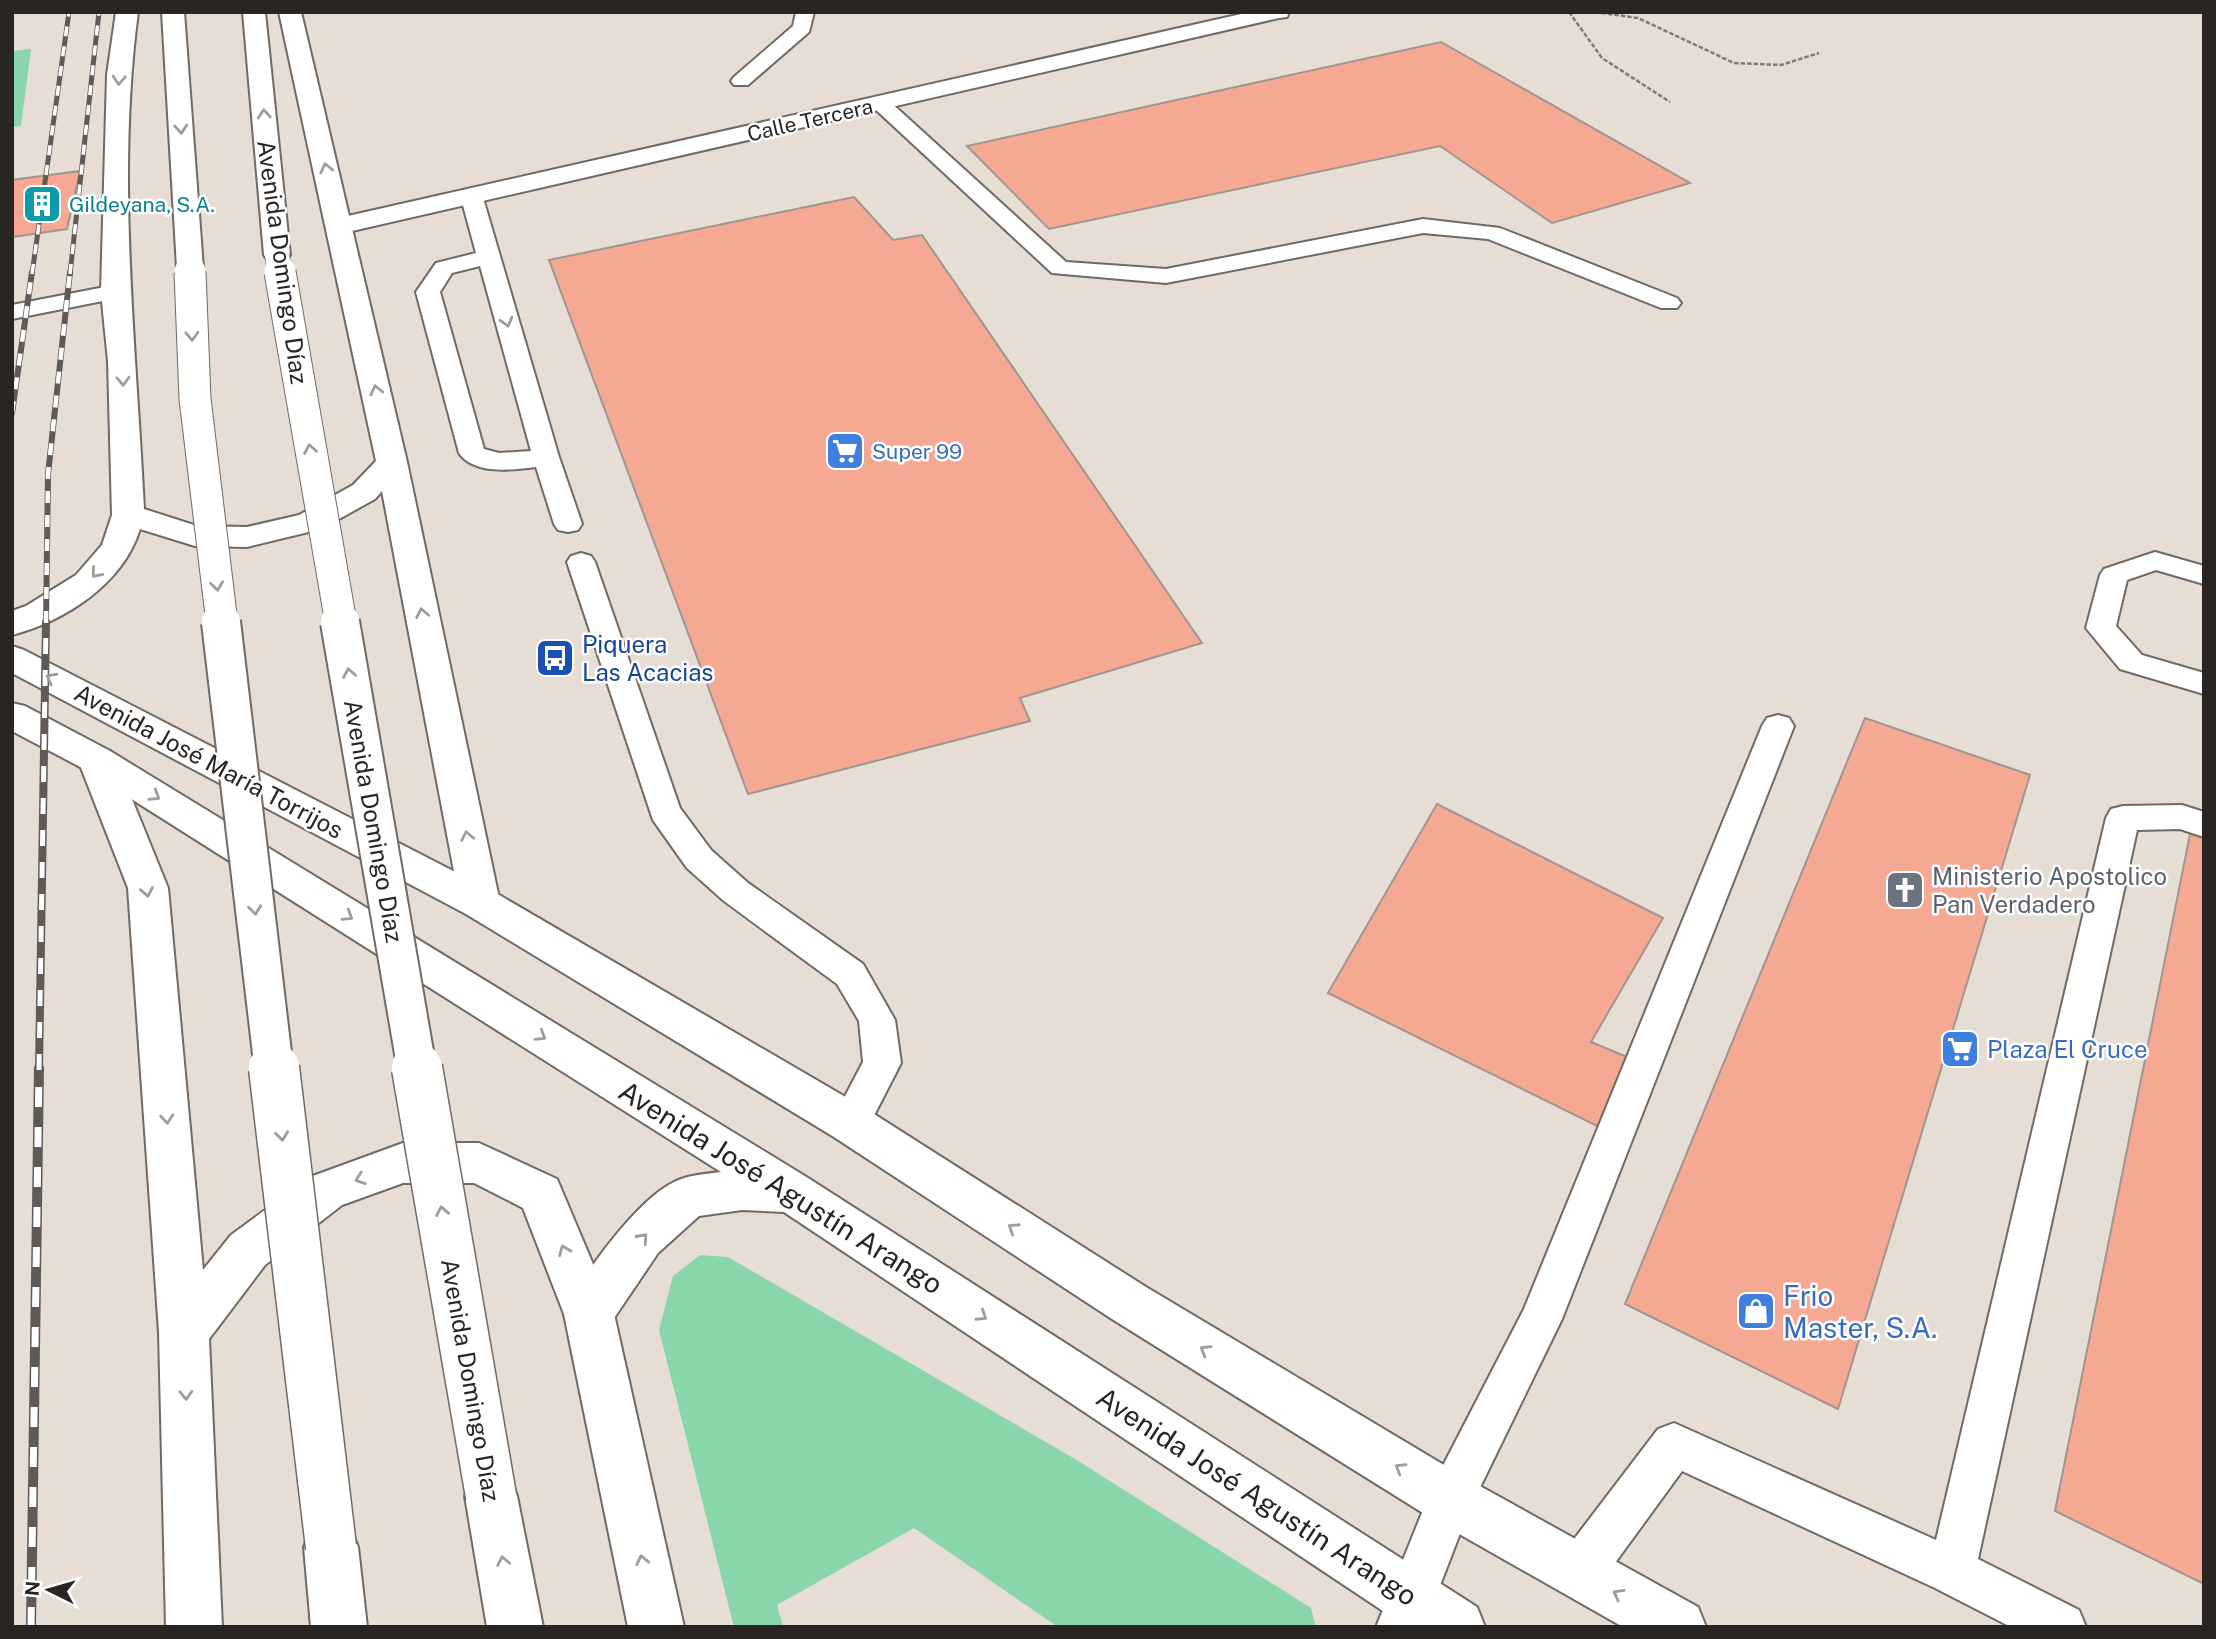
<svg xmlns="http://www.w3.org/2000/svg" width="2216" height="1639" viewBox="0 0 2216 1639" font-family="'Public Sans',sans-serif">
	<rect width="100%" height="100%" fill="#e6ddd5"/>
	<g fill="#89d6ab">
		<path d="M 31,49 L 21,126 L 12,127 L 12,51 Z"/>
		<path d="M 700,1255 L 728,1257 L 1075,1459 L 1311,1608 L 1316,1627 L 1058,1627 L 914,1528 L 777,1605 L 783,1627 L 734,1627 L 659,1330 L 673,1276 Z"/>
	</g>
	<g fill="#f5a993" stroke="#a09592" stroke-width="2">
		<path d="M 1441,42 L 1690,183 L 1552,223 L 1440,146 L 1049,229 L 967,146 Z"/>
		<path d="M 80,171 L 67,229 L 12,237 L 12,180 Z"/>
		<path d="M 854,197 L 893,240 L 922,235 L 1202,643 L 1020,698 L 1030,721 L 748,794 L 549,260 Z"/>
		<path d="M 1865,718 L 2030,775 L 1838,1409 L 1625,1304 Z"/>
		<path d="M 1437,804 L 1663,918 L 1591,1042 L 1632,1059 L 1603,1129 L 1328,993 Z"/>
		<path d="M 2191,829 L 2204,834 L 2204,1584 L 2055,1511 Z"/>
	</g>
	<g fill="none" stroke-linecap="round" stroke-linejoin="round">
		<defs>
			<g id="lane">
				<path d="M 796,12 L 814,12 L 809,32 L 748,85 L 734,85 L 731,81 L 734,77 L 793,26 Z"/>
				<path d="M 881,98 L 888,100 L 1066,262 L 1166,269 L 1423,219 L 1500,228 L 1677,298 L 1681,303 L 1677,308 L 1661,308 L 1488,239 L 1423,233 L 1166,283 L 1052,273 L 874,108 L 871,104 L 874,100 Z"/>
				<path d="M 472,191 L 480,193 L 483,198 L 559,457 L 582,524 L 578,530 L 568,532 L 558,530 L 554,524 L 536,467 C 513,470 474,475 459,453 L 416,292 L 436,263 L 476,253 L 461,198 L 464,193 ZM 480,266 L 531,451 L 499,453 L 484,449 L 440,292 L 452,273 Z"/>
				<path d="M 115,285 L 123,287 L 127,292 L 123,297 L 12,319 L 12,305 Z"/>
				<path d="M 2155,552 L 2204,566 L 2204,584 L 2156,570 L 2127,580 L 2116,626 L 2142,655 L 2204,673 L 2204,694 L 2120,669 L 2086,628 L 2100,575 L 2104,569 Z"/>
				<path d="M 581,553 L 591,556 L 595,562 L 680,808 L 711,850 L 748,883 L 863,964 L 895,1020 L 901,1063 L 864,1135 L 850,1140 L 836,1135 L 831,1123 L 863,1062 L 859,1021 L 837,984 L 724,901 L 687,868 L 653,820 L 567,562 L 571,556 Z"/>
				<path d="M 1778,715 L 1789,718 L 1794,726 L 1562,1319 L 1469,1510 L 1424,1627 L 1376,1627 L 1434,1483 L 1524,1309 L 1762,726 L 1767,718 Z"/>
				<path d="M 2182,805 L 2204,812 L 2204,837 L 2180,829 L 2137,830 L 1978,1559 L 2079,1610 L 2086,1627 L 2011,1627 L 1935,1588 L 1682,1471 L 1596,1589 L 1579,1596 L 1562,1589 L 1555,1572 L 1562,1555 L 1658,1429 L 1674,1423 L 1936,1540 L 2106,818 L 2111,809 L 2123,806 Z"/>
			</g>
			<path id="street" d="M 1250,12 L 1289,12 L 1287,17 L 1279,18 L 339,234 L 330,231 L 326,226 L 330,221 L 339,218 Z"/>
			<g id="secondary">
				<path d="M 12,646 L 24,650 L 494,892 L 866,1109 L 1146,1287 L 1469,1480 L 1698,1607 L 1706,1627 L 1623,1627 L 1431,1518 L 1112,1319 L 834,1137 L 466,914 L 12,673 Z"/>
				<path d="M 12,703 L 25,706 L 110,751 L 808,1178 L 1477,1607 L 1485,1627 L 1407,1627 L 784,1212 L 742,1210 L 699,1216 L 658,1253 L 606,1330 L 589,1337 L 572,1330 L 564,1314 C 581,1276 637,1200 674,1182 C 688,1175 705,1174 721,1172 L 84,769 L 12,731 Z"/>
			</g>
			<g id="primary">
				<path d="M 116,12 L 138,12 C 116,177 136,344 144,509 L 197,526 L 247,527 L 299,515 L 353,485 L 376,461 L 279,12 L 301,12 L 407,462 L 500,903 L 494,914 L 480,918 L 466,914 L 460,903 L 382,491 L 375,499 L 321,529 L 247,547 L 195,546 L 140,529 C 123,584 65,621 12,635 L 12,611 L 26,606 L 76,575 L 102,545 L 112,515 L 108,361 L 101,292 L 107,75 Z"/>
				<path d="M 162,12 L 184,12 L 203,268 L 199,274 L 190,276 L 181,274 L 177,268 Z"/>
				<path d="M 243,12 L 265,12 L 290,255 L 286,261 L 277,263 L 268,261 L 264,255 Z"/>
				<path d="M 97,747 L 110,751 L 116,760 L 168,888 L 203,1270 L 231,1235 L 310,1177 L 403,1143 L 479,1143 L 557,1179 L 614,1314 L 684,1627 L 628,1627 L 564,1314 L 523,1208 L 474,1183 L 403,1183 L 342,1205 L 265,1265 L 209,1339 L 222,1627 L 166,1627 L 159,1332 L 128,888 L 78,760 L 84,751 Z"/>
				<path d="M 491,1470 L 510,1477 L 517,1496 L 543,1627 L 487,1627 L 465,1496 L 472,1477 Z"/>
				<path d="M 331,1520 L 350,1528 L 358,1547 L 367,1627 L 311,1627 L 304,1547 L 312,1528 Z"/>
			</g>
		</defs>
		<use href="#lane" stroke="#716963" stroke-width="4"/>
		<use href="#street" stroke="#716963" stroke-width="4"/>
		<use href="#secondary" stroke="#716963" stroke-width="4"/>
		<use href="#primary" stroke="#716963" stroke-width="4"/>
		<g stroke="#817b76" stroke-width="2.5" stroke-dasharray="4.5 2" stroke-linecap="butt">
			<path d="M 1569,12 L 1602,58 L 1670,102"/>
			<path d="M 1595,12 L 1638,18 L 1734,63 L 1781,65 L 1819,53"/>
		</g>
		<use href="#lane" fill="#fff" fill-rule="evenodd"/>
		<use href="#street" fill="#fff" fill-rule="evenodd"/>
		<use href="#secondary" fill="#fff" fill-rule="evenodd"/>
		<use href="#primary" fill="#fff" fill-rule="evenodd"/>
		<defs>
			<g id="rail-far3">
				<path d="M 32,274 L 69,12"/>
				<path d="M 70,274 L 99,12"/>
			</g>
			<g id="rail-far2">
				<path d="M 12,413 L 32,272"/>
				<path d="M 46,623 L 48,474 L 70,272"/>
			</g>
			<path id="rail-far1" d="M 39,1070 L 46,622"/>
			<path id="rail" d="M 31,1627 L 39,1068"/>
		</defs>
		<use href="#rail-far3" stroke="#5f5a56" stroke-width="5"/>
		<use href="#rail-far2" stroke="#5f5a56" stroke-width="6"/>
		<use href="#rail-far1" stroke="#5f5a56" stroke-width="8"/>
		<use href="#rail" stroke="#5f5a56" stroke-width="10"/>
		<use href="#rail-far3" stroke="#fff" stroke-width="3.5" stroke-dasharray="10" stroke-linecap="butt"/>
		<use href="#rail-far2" stroke="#fff" stroke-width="4.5" stroke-dasharray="12" stroke-linecap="butt"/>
		<use href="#rail-far1" stroke="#fff" stroke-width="5" stroke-dasharray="16" stroke-linecap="butt"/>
		<use href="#rail" stroke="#fff" stroke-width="7" stroke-dasharray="20" stroke-linecap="butt"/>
		<defs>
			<g id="primary-bridge-far3">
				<path d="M 277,255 L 280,274"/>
				<path d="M 190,268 L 190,274"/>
			</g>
			<g id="primary-bridge-far2">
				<path d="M 190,272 L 195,399 L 222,623"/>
				<path d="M 280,272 L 341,623"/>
			</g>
			<g id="primary-bridge-far1">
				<path d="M 221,622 L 274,1070"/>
				<path d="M 340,622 L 417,1070"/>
			</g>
			<g id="primary-bridge">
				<path d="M 274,1068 L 331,1547"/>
				<path d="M 417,1068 L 491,1496"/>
			</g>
		</defs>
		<use href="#primary-bridge-far3" stroke="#716963" stroke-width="25" stroke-linecap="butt"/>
		<use href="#primary-bridge-far2" stroke="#716963" stroke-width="33" stroke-linecap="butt"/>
		<use href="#primary-bridge-far1" stroke="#716963" stroke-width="42" stroke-linecap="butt"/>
		<use href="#primary-bridge" stroke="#716963" stroke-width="53" stroke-linecap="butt"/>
		<use href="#primary-bridge-far3" stroke="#fff" stroke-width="24"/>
		<use href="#primary-bridge-far2" stroke="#fff" stroke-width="31"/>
		<use href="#primary-bridge-far1" stroke="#fff" stroke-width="38"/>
		<use href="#primary-bridge" stroke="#fff" stroke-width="50"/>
	</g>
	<defs><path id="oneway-chevron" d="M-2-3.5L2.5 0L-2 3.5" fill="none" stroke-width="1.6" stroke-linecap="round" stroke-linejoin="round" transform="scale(1.75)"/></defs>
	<g stroke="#9e9d9c">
		<use href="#oneway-chevron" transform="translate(119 80) rotate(93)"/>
		<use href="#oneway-chevron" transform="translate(264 114) rotate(-95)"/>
		<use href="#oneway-chevron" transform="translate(181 129) rotate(86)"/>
		<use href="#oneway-chevron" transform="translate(326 168) rotate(-103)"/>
		<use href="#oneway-chevron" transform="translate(507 322) rotate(74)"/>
		<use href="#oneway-chevron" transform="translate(192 336) rotate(88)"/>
		<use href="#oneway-chevron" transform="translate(123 381) rotate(88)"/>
		<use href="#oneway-chevron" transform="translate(376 390) rotate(-103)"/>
		<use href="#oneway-chevron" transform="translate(310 449) rotate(-100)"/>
		<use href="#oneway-chevron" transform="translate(96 573) rotate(131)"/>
		<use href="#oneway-chevron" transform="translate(217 586) rotate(83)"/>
		<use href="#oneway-chevron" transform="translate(422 613) rotate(-101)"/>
		<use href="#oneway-chevron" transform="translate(349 673) rotate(-100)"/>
		<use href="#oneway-chevron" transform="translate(51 678) rotate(-152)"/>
		<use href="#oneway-chevron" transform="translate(155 796) rotate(32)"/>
		<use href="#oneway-chevron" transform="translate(467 836) rotate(-101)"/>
		<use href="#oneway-chevron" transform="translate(147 892) rotate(80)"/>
		<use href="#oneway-chevron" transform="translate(255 910) rotate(83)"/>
		<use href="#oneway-chevron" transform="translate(348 916) rotate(32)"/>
		<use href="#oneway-chevron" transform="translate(541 1036) rotate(32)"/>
		<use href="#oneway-chevron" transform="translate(167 1119) rotate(85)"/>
		<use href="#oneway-chevron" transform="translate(282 1136) rotate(83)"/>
		<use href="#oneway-chevron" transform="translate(360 1179) rotate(160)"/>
		<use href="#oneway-chevron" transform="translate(442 1211) rotate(-100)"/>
		<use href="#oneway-chevron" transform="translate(1013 1228) rotate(-147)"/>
		<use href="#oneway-chevron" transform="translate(643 1238) rotate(-48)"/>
		<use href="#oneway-chevron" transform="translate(564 1250) rotate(-112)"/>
		<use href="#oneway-chevron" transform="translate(982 1316) rotate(33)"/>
		<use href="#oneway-chevron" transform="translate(1205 1350) rotate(-149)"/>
		<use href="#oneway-chevron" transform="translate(186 1395) rotate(88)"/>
		<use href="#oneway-chevron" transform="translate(1400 1468) rotate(-149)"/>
		<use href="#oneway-chevron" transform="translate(642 1560) rotate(-102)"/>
		<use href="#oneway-chevron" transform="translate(503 1561) rotate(-101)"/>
		<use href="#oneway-chevron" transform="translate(1618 1594) rotate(-151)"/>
	</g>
	<defs>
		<symbol id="building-square" viewBox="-11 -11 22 22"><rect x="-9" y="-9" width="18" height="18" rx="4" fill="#0f9aa8" stroke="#fff"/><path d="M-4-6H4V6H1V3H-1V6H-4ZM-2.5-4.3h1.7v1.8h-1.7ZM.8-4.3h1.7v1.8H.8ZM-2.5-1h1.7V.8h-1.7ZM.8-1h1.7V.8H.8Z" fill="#fff"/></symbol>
		<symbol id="supermarket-square" viewBox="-11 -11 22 22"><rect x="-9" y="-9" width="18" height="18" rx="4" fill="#3f7fe0" stroke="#fff"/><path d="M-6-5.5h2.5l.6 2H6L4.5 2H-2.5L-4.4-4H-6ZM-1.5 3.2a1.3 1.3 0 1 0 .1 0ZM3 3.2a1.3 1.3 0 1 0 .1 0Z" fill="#fff"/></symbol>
		<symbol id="bus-square" viewBox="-11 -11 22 22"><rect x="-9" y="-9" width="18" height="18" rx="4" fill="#1a4fb4" stroke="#fff"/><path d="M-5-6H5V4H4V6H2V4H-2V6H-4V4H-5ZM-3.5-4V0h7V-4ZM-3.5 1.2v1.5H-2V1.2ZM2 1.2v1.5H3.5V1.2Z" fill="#fff"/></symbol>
		<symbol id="church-square" viewBox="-11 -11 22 22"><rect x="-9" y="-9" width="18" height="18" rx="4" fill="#6b7280" stroke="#fff"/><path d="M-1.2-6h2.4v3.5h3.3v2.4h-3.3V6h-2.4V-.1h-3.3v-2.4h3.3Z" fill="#fff"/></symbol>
		<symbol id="shop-square" viewBox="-11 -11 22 22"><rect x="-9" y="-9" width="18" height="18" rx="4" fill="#3f7fe0" stroke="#fff"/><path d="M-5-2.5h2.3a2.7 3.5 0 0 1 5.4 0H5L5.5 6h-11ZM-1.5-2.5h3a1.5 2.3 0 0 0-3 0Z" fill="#fff"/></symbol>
	</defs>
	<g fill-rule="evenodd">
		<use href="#building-square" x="20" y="182" width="44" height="44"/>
		<use href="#supermarket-square" x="823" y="429" width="44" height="44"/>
		<use href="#bus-square" x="533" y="636" width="44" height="44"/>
		<use href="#church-square" x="1883" y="868" width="44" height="44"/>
		<use href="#supermarket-square" x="1938" y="1027" width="44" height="44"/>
		<use href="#shop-square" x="1734" y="1289" width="44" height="44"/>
	</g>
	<g text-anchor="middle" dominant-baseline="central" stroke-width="5" stroke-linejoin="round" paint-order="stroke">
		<g font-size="21" fill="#282522" stroke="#fff">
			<text transform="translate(810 120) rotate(-13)">Calle Tercera</text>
		</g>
		<g font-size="21" fill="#0d838f" stroke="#fff" text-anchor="start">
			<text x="69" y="204">Gildeyana, S.A.</text>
		</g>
		<g font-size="21" fill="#366cbe" stroke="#fff" text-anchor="start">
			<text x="872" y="451">Super 99</text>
		</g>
		<g font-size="24" fill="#282522" stroke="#fff">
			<text transform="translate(283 262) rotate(82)">Avenida Domingo Díaz</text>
			<text transform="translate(209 761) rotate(28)">Avenida José María Torrijos</text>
			<text transform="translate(374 821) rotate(80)">Avenida Domingo Díaz</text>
			<text transform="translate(471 1380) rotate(80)">Avenida Domingo Díaz</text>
		</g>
		<g font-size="24" fill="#164399" stroke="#fff" text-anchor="start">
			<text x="582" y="644">Piquera<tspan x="582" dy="28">Las Acacias</tspan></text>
		</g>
		<g font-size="24" fill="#5b616d" stroke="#fff" text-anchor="start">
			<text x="1932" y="876">Ministerio Apostolico<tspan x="1932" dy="28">Pan Verdadero</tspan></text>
		</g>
		<g font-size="24" fill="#366cbe" stroke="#fff" text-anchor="start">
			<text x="1987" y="1049">Plaza El Cruce</text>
		</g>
		<g font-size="28" fill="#282522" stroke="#fff">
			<text transform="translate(781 1187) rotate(32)">Avenida José Agustín Arango</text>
			<text transform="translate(1257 1496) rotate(33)">Avenida José Agustín Arango</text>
		</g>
		<g font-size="28" fill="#366cbe" stroke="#fff" text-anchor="start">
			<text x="1783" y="1295">Frio<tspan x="1783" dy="32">Master, S.A.</tspan></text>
		</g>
	</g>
	<rect width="2216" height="1639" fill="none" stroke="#282522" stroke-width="28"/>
	<g transform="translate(49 1590) rotate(275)" stroke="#ffffff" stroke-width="5" paint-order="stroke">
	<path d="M0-5L12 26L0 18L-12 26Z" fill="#282522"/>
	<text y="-10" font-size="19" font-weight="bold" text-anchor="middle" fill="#282522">N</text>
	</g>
</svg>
